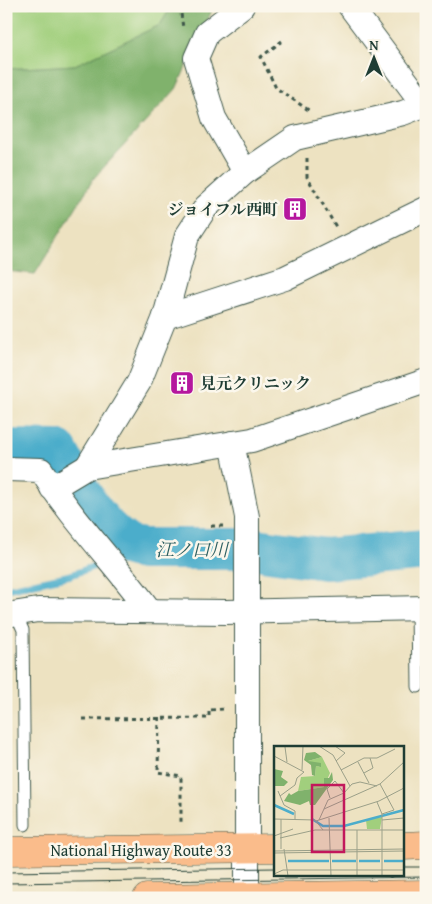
<svg xmlns="http://www.w3.org/2000/svg" width="432" height="904" viewBox="0 0 432 904" font-family="'Gentium Book Plus','Noto Serif JP',serif">
	<rect width="100%" height="100%" fill="#fbf7ec"/>
	<filter id="ink" filterUnits="userSpaceOnUse"><feTurbulence type="fractalNoise" baseFrequency=".02" numOctaves="2"/><feDisplacementMap in="SourceGraphic" scale="10" xChannelSelector="R" yChannelSelector="G"/><feConvolveMatrix kernelMatrix="1 2 1 2 8 2 1 2 1" color-interpolation-filters="sRGB"/></filter>
	<filter id="wash" filterUnits="userSpaceOnUse"><feTurbulence type="fractalNoise" baseFrequency=".0096" numOctaves="4" result="noise"/><feDisplacementMap in="SourceGraphic" scale="20" xChannelSelector="R" yChannelSelector="G"/><feGaussianBlur stdDeviation="1.12" result="paint"/><feColorMatrix in="noise" values="0 0 0 0 0 0 0 0 0 0 0 0 0 0 0 0 0 1.4 0 .05"/><feComposite in="paint" operator="in"/></filter>
	<g filter="url(#wash)">
		<rect width="100%" height="100%" fill="#ede2c1"/>
		<path fill="#a1cf7d" stroke="#608658" d="M 6,6 L 172,6 L 160,25 L 75,65 L 6,69 Z"/>
		<path fill="#80b26c" stroke="#507850" d="M 172,6 L 214,6 L 176,89 L 94,178 L 35,274 L 6,271 L 6,69 L 75,65 L 160,25 Z"/>
		<g fill="none" stroke-linecap="round" stroke-linejoin="round">
			<path stroke="#4cadcb" stroke-width="7" d="M 6,589 L 71,575 L 100,564 L 125,544"/>
			<path stroke="#4cadcb" stroke-width="42" d="M 6,450 L 57,451 C 74,483 93,522 124,543 C 129,547 137,548 143,549 L 256,549 L 325,559 L 426,550"/>
		</g>
	</g>
	<g filter="url(#ink)">
		<g fill="none" stroke-linecap="round" stroke-linejoin="round">
			<defs>
				<g id="service">
					<path d="M 417,608 L 418,687"/>
					<path d="M 15,612 L 23,630 L 25,825"/>
				</g>
				<g id="minor">
					<path d="M 242,6 L 207,33 L 196,58 L 214,118 L 245,172"/>
					<path d="M 350,6 L 424,105"/>
					<path d="M 165,317 L 285,278 L 426,209"/>
					<path d="M 232,443 L 247,517 L 247,898"/>
					<path d="M 87,467 L 139,382 L 165,317 L 187,236 L 206,207 L 245,172 L 295,138 L 403,113 L 426,104"/>
					<path d="M 6,469 L 41,470 C 73,521 114,562 150,611"/>
					<path d="M 52,488 L 87,467 L 252,440 L 426,381"/>
					<path d="M 6,615 L 38,610 L 226,612 L 426,608"/>
				</g>
				<g id="trunk">
					<path d="M 403,846 L 426,845"/>
					<path d="M 6,851 L 276,848"/>
					<path d="M 147,898 L 426,894"/>
				</g>
			</defs>
			<use href="#service" stroke="#3e5649" stroke-width="13"/>
			<use href="#minor" stroke="#3e5649" stroke-width="26"/>
			<use href="#trunk" stroke="#3e5649" stroke-width="29"/>
			<g stroke="#3e5649" stroke-width="3" stroke-dasharray="4 4" stroke-linecap="butt">
				<path d="M 180,6 L 183,28"/>
				<path d="M 282,41 L 261,57 L 276,88 L 310,111"/>
				<path d="M 307,158 L 307,177 L 336,227"/>
				<path d="M 211,526 L 225,526"/>
				<path d="M 159,717 L 158,772 L 181,776 L 181,823"/>
				<path d="M 83,719 L 209,718 L 209,710 L 225,709"/>
			</g>
			<use href="#service" stroke="#fff" stroke-width="11"/>
			<use href="#minor" stroke="#fff" stroke-width="24"/>
			<use href="#trunk" stroke="#fabc8b" stroke-width="28"/>
			<g stroke="#1f3d34" stroke-width="1">
				<path d="M 403,867 L 426,867"/>
				<path d="M 6,872 L 276,868"/>
				<path d="M 6,883 L 426,877"/>
			</g>
		</g>
	</g>
	<defs>
		<symbol id="building-square" viewBox="-11 -11 22 22"><rect x="-9" y="-9" width="18" height="18" rx="4" fill="#b5179e" stroke="#fbf7ec"/><path d="M-4-6H4V6H1V3H-1V6H-4ZM-2.5-4.3h1.7v1.8h-1.7ZM.8-4.3h1.7v1.8H.8ZM-2.5-1h1.7V.8h-1.7ZM.8-1h1.7V.8H.8Z" fill="#fff"/></symbol>
	</defs>
	<g fill-rule="evenodd">
		<use href="#building-square" x="281" y="195" width="28" height="28"/>
		<use href="#building-square" x="168" y="369" width="28" height="28"/>
	</g>
	<g text-anchor="middle" dominant-baseline="central" stroke-width="5" stroke-linejoin="round" paint-order="stroke">
		<g font-size="16" font-weight="bold" fill="#1f3d34" stroke="#fbf7ec" text-anchor="end">
			<text x="278" y="209">ジョイフル西町</text>
			<text x="200" y="383" text-anchor="start">見元クリニック</text>
		</g>
		<g font-size="16" fill="#1f3d34" stroke="#fbf7ec">
			<text x="141" y="850">National Highway Route 33</text>
		</g>
		<g font-size="18" font-style="italic" fill="#2c5f61" stroke="#fbf7ec">
			<text x="192" y="549">江ノ口川</text>
		</g>
	</g>
	<g transform="translate(274 746)">
		<rect width="130" height="130" fill="#ede2c1"/>
		<path d="M 48,11 L 56,27 L 50,41 L 24,45 L 27,31 L 41,30 L 42,20 L 47,21 L 34,15 ZM 108,71 L 106,83 L 93,83 L 92,74 Z" fill="#a1cf7d"/>
		<path d="M 41,6 L 48,11 L 34,15 L 47,17 L 47,21 L 42,20 L 41,30 L 38,29 L 37,19 L 30,14 L 32,7 ZM 0,23 L 9,25 L 7,31 L 14,36 L 10,40 L 0,40 ZM 58,26 L 59,34 L 41,59 L 36,59 L 35,55 L 26,59 L 10,55 L 15,47 L 17,49 L 24,45 L 50,41 L 50,32 L 55,32 Z" fill="#80b26c"/>
		<path fill="none" stroke="#4cadcb" stroke-width="2.5" d="M 0,59 L 20,68M 38,73 L 49,80 L 70,80 L 130,64M 14,115 L 55,115M 58,115 L 82,115M 85,115 L 106,115M 110,115 L 130,115"/>
		<path fill="none" stroke="#9ba089" stroke-width="1" d="M 45,0 L 59,9 L 76,40M 61,0 L 71,7 L 62,15M 11,1 L 13,16M 0,10 L 30,26 L 23,32 L 21,39 L 6,50M 84,16 L 95,37M 28,24 L 29,0M 67,24 L 90,12 L 103,12 L 121,3M 90,27 L 99,22 L 96,12M 106,38 L 120,64 L 108,68M 4,45 L 10,59 L 21,65 L 21,74M 56,52 L 53,43 L 61,35 L 70,47M 103,56 L 108,68 L 108,130M 50,63 L 106,38 L 130,16M 55,72 L 57,130M 0,73 L 41,74 L 49,84M 7,73 L 7,103M 45,74 L 54,54 L 70,47 L 78,38 L 86,36 L 103,40M 108,74 L 130,72M 42,75 L 105,55 L 130,42M 0,90 L 19,83M 6,92 L 41,84 L 130,84M 10,103 L 14,130M 0,105 L 130,103M 0,107 L 130,105M 0,128 L 9,124 L 130,124M 83,130 L 83,84"/>
		<path fill="#c2185b" fill-opacity="0.15" stroke="#c2185b" stroke-width="2.5" d="M 38,39 L 70,39 L 70,106 L 38,106 Z"/>
		<rect width="130" height="130" fill="none" stroke="#1f3d34" stroke-width="2.5"/>
	</g>
	<rect width="432" height="904" fill="none" stroke="#fbf7ec" stroke-width="25"/>
	<g transform="translate(374 58)" stroke="#fbf7ec" stroke-width="4" paint-order="stroke">
	<path d="M0-4L9 19L0 12L-9 19Z" fill="#1f3d34"/>
	<text y="-8" font-size="14" font-weight="bold" text-anchor="middle" fill="#1f3d34">N</text>
	</g>
</svg>
